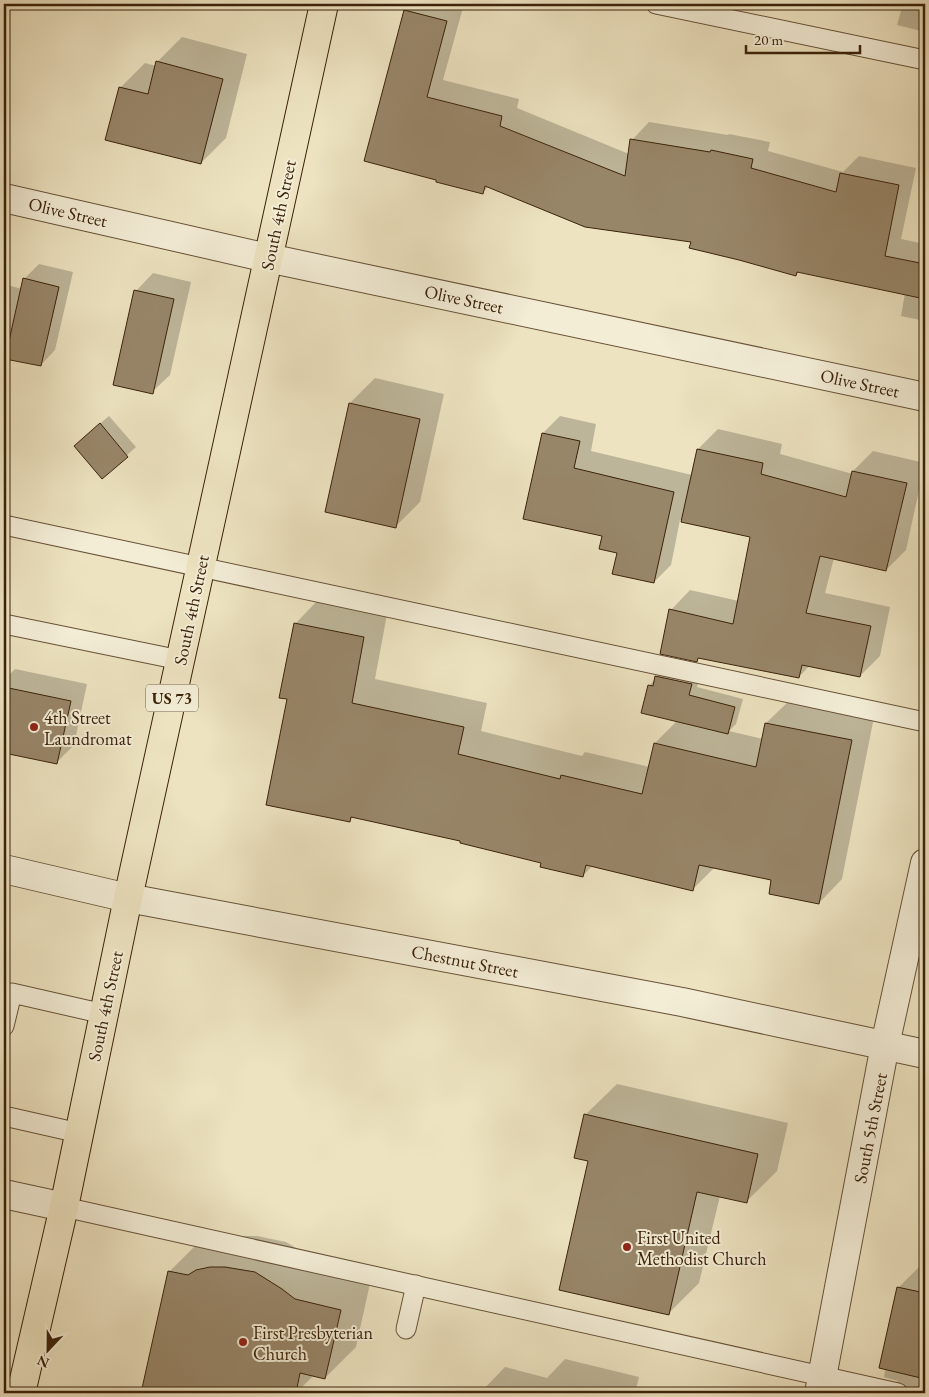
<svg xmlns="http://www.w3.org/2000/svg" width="929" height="1397" viewBox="0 0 929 1397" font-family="'EB Garamond',serif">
	<rect width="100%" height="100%" fill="#ede3c0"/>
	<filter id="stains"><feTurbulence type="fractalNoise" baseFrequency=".004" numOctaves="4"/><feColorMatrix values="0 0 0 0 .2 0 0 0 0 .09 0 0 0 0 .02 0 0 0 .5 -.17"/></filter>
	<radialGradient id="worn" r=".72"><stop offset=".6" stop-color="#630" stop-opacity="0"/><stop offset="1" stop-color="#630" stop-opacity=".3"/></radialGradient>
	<g fill="#0003">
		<path d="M 412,4 L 464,4 L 443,80 L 519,99 L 517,108 L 629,154 L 632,140 L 649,122 L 728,135 L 729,134 L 770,142 L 768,151 L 843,172 L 859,156 L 916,168 L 901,239 L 925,244 L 925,321 L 901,316 L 905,293 L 799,271 L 795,275 L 692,241 L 489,186 L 483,192 L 366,160 L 406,10 Z"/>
		<path d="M 903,4 L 925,4 L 925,32 L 897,25 Z"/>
		<path d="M 182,37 L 247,54 L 226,138 L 201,163 L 120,88 L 145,63 L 156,66 L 157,62 Z"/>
		<path d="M 39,264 L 73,272 L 55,350 L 41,365 L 9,346 L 4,345 L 4,284 L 22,289 L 24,279 Z"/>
		<path d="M 153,273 L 191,282 L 170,375 L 152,392 L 136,291 Z"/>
		<path d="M 375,378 L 444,394 L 420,502 L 395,527 L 326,511 L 350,403 Z"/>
		<path d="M 109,416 L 136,447 L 103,477 L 84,437 Z"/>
		<path d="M 560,416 L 596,424 L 591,451 L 692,475 L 698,449 L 718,429 L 782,444 L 780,454 L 853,474 L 853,471 L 873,451 L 925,463 L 906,550 L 886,570 L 834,558 L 825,593 L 890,607 L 880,656 L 860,676 L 810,665 L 799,677 L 700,657 L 696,660 L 671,610 L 690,590 L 739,601 L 752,536 L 680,520 L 671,565 L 654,582 L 618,552 L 604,535 L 543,433 Z"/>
		<path d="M 318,600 L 387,614 L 375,679 L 487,703 L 481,731 L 582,756 L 585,752 L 650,767 L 655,743 L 678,720 L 649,686 L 665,668 L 700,675 L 697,687 L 743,699 L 736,724 L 729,731 L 763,739 L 766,723 L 790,700 L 874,717 L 842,879 L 819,903 L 773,879 L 715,867 L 693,889 L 592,866 L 583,876 L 542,862 L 462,840 L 353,817 L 350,820 L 289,698 L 295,624 Z"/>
		<path d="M 15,669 L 87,684 L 74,745 L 57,762 L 4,752 L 4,680 Z"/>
		<path d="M 617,1084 L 788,1123 L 777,1171 L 746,1202 L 720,1196 L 699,1283 L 668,1314 L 590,1160 L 585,1115 Z"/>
		<path d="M 242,1236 L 257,1236 L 286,1242 L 313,1258 L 371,1279 L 356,1347 L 325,1378 L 314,1375 L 303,1386 L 302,1393 L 142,1393 L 169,1272 L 200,1241 L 228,1239 Z"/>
		<path d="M 923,1263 L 925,1263 L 925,1393 L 885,1393 L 898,1381 L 884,1377 L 898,1288 Z"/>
		<path d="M 565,1359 L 639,1377 L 635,1393 L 480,1393 L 505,1367 L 547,1378 Z"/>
	</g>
	<g fill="#988669" stroke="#3b220a">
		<path d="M 404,10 L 447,21 L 427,97 L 502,116 L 500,126 L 625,176 L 630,139 L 710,152 L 711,150 L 753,159 L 751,168 L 836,192 L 840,173 L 899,185 L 885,256 L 925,264 L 925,299 L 797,272 L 796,276 L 739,260 L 689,248 L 691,242 L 585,227 L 485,186 L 483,194 L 436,182 L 436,180 L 364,161 Z"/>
		<path d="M 156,61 L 223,79 L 201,164 L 105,140 L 119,87 L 148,94 Z"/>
		<path d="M 23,278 L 59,287 L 41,366 L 5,359 Z"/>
		<path d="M 134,290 L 174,299 L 153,394 L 113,385 Z"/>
		<path d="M 349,403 L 420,419 L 396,528 L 325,512 Z"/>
		<path d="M 100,423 L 128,457 L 102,479 L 74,446 Z"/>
		<path d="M 542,433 L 580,441 L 574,468 L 674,492 L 654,583 L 612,574 L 617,553 L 599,549 L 602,536 L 523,519 Z"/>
		<path d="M 697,449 L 763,463 L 761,474 L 846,497 L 852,471 L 907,483 L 886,571 L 820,556 L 806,613 L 871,626 L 860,677 L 802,665 L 799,678 L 698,658 L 697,662 L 660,654 L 669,609 L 733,624 L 750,537 L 681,522 Z"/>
		<path d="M 294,623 L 364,637 L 352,703 L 464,727 L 458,754 L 560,779 L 561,775 L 642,794 L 654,743 L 756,767 L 765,723 L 852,740 L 819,904 L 769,894 L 771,880 L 699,865 L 693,891 L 586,865 L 583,877 L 540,867 L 541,863 L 460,843 L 460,841 L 351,817 L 350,822 L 266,805 L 287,699 L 279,698 Z"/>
		<path d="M 655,676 L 692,684 L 689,695 L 735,707 L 728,734 L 641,713 L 648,685 L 653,686 Z"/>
		<path d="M 4,687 L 71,701 L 57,764 L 4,753 Z"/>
		<path d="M 584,1114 L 758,1154 L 747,1203 L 697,1192 L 669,1315 L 559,1290 L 588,1161 L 574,1158 Z"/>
		<path d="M 210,1267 L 225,1267 L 255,1272 L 282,1289 L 295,1299 L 341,1310 L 325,1379 L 300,1373 L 296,1393 L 141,1393 L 168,1271 L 188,1275 L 196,1270 Z"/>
		<path d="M 897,1287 L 925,1293 L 925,1379 L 879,1368 Z"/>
	</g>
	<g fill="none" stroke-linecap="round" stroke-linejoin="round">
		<defs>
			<g id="service">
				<path d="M 656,4 L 925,60"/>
				<path d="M 4,525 L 925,722"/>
				<path d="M 4,624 L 180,660"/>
				<path d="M 4,1026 L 12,993 L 104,1014"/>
				<path d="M 4,1116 L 79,1133"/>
				<path d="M 64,1207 L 898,1393"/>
				<path d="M 406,1329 L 416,1285"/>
			</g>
			<g id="minor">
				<path d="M 4,198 L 268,258 L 925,397"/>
				<path d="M 4,869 L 128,898 L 682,1002 L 925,1054"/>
				<path d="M 4,1194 L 64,1207"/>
			</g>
			<path id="tertiary" d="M 819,1393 L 885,1045 L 925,863"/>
			<path id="trunk" d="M 21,1393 L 64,1207 L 128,898 L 324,4"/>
		</defs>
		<use href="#service" stroke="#685238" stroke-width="21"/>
		<use href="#minor" stroke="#685238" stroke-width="30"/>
		<use href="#tertiary" stroke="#685238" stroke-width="30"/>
		<use href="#trunk" stroke="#3b220a" stroke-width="30"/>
		<use href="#service" stroke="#f3edd6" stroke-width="19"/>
		<use href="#minor" stroke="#f3edd6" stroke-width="28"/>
		<use href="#tertiary" stroke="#f3edd6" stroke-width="28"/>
		<use href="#trunk" stroke="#ede3c0" stroke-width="28"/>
	</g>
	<g fill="#8f2418" stroke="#f3edd6" stroke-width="2">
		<circle cx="34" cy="727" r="5"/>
		<circle cx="627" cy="1247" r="5"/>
		<circle cx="243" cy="1342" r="5"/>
	</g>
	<g text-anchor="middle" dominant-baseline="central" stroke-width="4" stroke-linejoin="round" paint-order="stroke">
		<rect fill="#f3edd6" stroke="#725f47" stroke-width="1" x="146" y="684.5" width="52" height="27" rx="4"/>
		<g font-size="16" font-weight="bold" fill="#3b220a">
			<text x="172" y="698">US 73</text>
		</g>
		<g font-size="18" fill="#3b220a" stroke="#f3edd6">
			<text transform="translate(68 212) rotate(13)">Olive Street</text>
			<text transform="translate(278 215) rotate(-78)">South 4th Street</text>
			<text transform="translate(464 299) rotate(12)">Olive Street</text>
			<text transform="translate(860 383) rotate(12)">Olive Street</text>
			<text transform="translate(191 610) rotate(-78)">South 4th Street</text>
			<text transform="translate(465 961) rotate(11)">Chestnut Street</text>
			<text transform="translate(105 1006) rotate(-78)">South 4th Street</text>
			<text transform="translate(870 1128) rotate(-79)">South 5th Street</text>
		</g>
		<g font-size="18" fill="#3b220a" stroke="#f3edd6" text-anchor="start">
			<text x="44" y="717">4th Street<tspan x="44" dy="21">Laundromat</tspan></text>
			<text x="637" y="1237">First United<tspan x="637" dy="21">Methodist Church</tspan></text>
			<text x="253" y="1332">First Presbyterian<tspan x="253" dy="21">Church</tspan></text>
		</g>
	</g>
	<rect width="929" height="1397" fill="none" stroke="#ede3c0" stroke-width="20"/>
	<rect x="5" y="5" width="919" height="1387" fill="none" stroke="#3b220a" stroke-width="2.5"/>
	<rect x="10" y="10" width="909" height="1377" fill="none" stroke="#3b220a"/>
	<g transform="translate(48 1350) rotate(202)" stroke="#f3edd6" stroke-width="4" paint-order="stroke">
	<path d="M0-4L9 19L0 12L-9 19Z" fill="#3b220a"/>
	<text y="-8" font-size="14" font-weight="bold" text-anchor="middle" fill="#3b220a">N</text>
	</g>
	<path d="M746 45v8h114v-8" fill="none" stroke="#3b220a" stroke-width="2.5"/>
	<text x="754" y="45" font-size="15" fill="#3b220a" stroke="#f3edd6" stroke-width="4" paint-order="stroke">20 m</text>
	<rect width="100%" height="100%" filter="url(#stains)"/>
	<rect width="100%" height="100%" fill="url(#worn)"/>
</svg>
